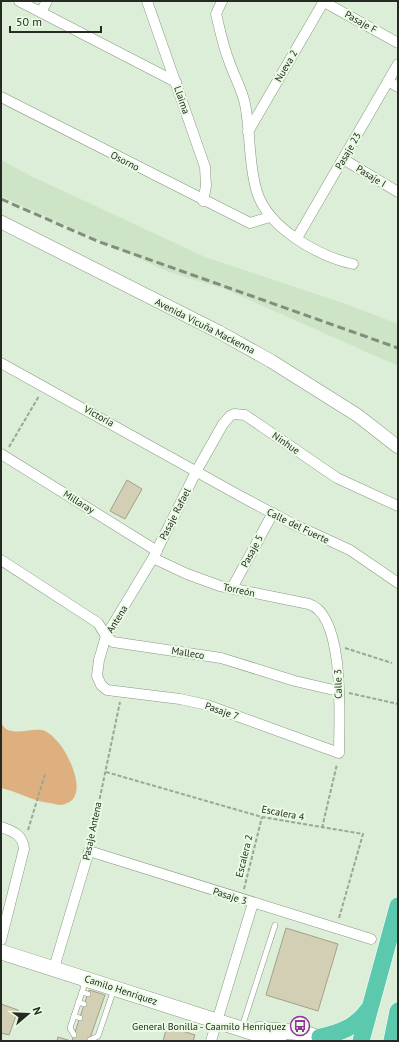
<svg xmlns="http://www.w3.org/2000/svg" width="399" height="1042" viewBox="0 0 399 1042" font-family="'PT Sans',sans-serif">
	<rect width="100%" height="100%" fill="#dceed7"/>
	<path fill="#cee4c7" d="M 1,160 L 33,177 L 205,257 L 349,305 L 398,324 L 398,366 L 225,289 L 169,272 L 1,196 Z"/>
	<path fill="#deb07f" d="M 1,722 C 7,740 34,726 45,731 C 49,733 53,736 55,739 C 67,749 91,797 65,804 C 61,806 55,804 50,803 C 32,801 19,792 1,788 Z"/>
	<g fill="#d2cfb5" stroke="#a3a188">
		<path d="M 127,480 L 142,489 L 125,519 L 110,511 Z"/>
		<path d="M 286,928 L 338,944 L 318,1011 L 266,995 Z"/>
		<path d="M 89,990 L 105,995 L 89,1041 L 72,1041 Z"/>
		<path d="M 1,1004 L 18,1010 L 9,1035 L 1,1033 Z"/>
		<path d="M 167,1026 L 195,1035 L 193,1041 L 163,1041 Z"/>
		<path d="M 58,1037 L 71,1041 L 57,1041 Z"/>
	</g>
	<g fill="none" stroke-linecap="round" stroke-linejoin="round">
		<defs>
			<g id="service">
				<path d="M 82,992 L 88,994"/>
				<path d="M 78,1002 L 84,1004"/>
				<path d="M 74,1016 L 80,1018"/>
				<path d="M 242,1027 L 275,925"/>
				<path d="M 74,1035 L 70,1028 L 84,986 L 81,982"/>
				<path d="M 90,1040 L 98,1036 L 112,995 L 116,992"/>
			</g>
			<g id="minor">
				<path d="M 19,1 L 176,82"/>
				<path d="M 147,1 L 205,167 L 206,186 L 203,201"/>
				<path d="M 222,1 L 216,14 C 220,30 223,46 229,61 C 234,76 242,89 245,104 C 251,132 248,164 257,192 C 268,228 318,256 353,264"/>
				<path d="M 324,2 L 398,43"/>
				<path d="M 41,12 L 47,1"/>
				<path d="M 388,81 L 398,87"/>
				<path d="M 1,97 L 250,223 L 270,217"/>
				<path d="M 248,132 L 324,1"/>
				<path d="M 343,159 L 398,192"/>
				<path d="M 297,238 L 398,64"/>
				<path d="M 1,363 L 242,497 L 291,523 L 350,550 L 398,583"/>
				<path d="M 1,454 L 157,551"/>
				<path d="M 153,558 L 187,574 L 220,586 L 309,604 C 346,616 339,721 339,753 L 207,705 L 180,699 L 107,690 L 101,685 L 97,676 L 99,660 L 106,636 L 153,558 L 197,470 L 223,424 L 230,416 L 234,414 L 245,415 L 337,478 L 398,506"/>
				<path d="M 1,560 L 98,623 L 106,636 L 113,642 L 221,658 L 295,681 L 338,691"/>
				<path d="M 232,588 L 273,513"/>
				<path d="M 1,827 C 13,831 23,835 24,849 L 1,940"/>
				<path d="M 54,968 L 89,851 L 371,939"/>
				<path d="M 211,1041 L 253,903"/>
			</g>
			<path id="tertiary" d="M 1,222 L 219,332 L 271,361 L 357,415 L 398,447"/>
			<g id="secondary">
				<path d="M 1,952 L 279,1041"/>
				<path d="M 260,1029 L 303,1033 L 331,1041"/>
			</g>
			<g id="trunk">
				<path d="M 320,1037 C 340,1033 356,1027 368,1010"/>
				<path d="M 361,1041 L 398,906"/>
				<path d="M 392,1041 L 398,1011"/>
			</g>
		</defs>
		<use href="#service" stroke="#879782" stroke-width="6"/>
		<use href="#minor" stroke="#879782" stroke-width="11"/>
		<use href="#tertiary" stroke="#879782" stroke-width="14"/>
		<use href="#secondary" stroke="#879782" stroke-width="16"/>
		<use href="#trunk" stroke="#fff" stroke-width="18"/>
		<g stroke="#99a795" stroke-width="2" stroke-dasharray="4 2" stroke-linecap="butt">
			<path d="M 9,447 L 39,396"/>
			<path d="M 345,648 L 392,663"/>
			<path d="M 349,693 L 398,704"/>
			<path d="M 106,772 L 262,817 L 363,834 L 339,918"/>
			<path d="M 322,828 L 337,764"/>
			<path d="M 28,830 L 45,774"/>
			<path d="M 91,840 L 120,702"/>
			<path d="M 244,889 L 262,817"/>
		</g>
		<use href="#service" stroke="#fff" stroke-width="5"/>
		<use href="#minor" stroke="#fff" stroke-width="10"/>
		<use href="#tertiary" stroke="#fff" stroke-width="13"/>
		<use href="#secondary" stroke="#fff" stroke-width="15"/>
		<use href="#trunk" stroke="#5cc8ae" stroke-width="17"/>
		<path stroke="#818d7d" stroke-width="3" stroke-dasharray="8 4" stroke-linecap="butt" d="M 1,199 L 97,241 L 398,348"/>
	</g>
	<defs>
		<symbol id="bus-ring" viewBox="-11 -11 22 22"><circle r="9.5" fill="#eafbe4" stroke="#94359e" stroke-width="1.5"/><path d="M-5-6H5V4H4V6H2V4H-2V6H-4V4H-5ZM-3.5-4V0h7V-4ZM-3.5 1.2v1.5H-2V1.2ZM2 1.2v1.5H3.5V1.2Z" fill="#94359e"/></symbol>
	</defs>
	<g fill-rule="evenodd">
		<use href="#bus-ring" x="289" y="1015" width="22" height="22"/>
	</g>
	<g text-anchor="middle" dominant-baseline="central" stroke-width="4" stroke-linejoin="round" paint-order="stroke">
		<g font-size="10" fill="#252b23" stroke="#eafbe4">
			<text transform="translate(361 22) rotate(29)">Pasaje F</text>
			<text transform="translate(286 66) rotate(-60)">Nueva 2</text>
			<text transform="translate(182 100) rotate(71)">Llaima</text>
			<text transform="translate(348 151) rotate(-60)">Pasaje 23</text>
			<text transform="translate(125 161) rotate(27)">Osorno</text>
			<text transform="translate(371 176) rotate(31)">Pasaje I</text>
			<text transform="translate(205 326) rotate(27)">Avenida Vicuña Mackenna</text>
			<text transform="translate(99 416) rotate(29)">Victoria</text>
			<text transform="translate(286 443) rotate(35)">Ninhue</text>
			<text transform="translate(79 502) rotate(32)">Millaray</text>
			<text transform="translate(175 514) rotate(-63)">Pasaje Rafael</text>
			<text transform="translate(298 526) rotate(26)">Calle del Fuerte</text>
			<text transform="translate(252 551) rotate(-62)">Pasaje 5</text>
			<text transform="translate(239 590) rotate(12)">Torreón</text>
			<text transform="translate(117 619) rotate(-58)">Antena</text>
			<text transform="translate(188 653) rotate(9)">Malleco</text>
			<text transform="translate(338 684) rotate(-91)">Calle 3</text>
			<text transform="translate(222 711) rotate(19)">Pasaje 7</text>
			<text transform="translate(283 813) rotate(11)">Escalera 4</text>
			<text transform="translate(92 831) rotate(-78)">Pasaje Antena</text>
			<text transform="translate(244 856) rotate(-76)">Escalera 2</text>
			<text transform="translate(230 896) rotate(18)">Pasaje 3</text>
			<text transform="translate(121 990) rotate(18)">Camilo Henríquez</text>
		</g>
		<g font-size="10" fill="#252b23" stroke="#eafbe4" text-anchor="end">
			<text x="286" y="1026">General Bonilla - Caamilo Henríquez</text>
		</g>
	</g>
	<rect width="399" height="1042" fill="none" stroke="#252b23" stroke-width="4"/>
	<g transform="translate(28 1014) rotate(71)" stroke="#eafbe4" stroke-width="3" paint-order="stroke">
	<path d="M0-3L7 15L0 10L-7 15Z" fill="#252b23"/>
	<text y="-6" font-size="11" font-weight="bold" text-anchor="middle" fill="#252b23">N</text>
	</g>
	<path d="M10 26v6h91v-6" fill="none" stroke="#252b23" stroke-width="2"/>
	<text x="16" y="26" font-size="12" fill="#252b23" stroke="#eafbe4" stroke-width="3" paint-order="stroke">50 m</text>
</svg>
